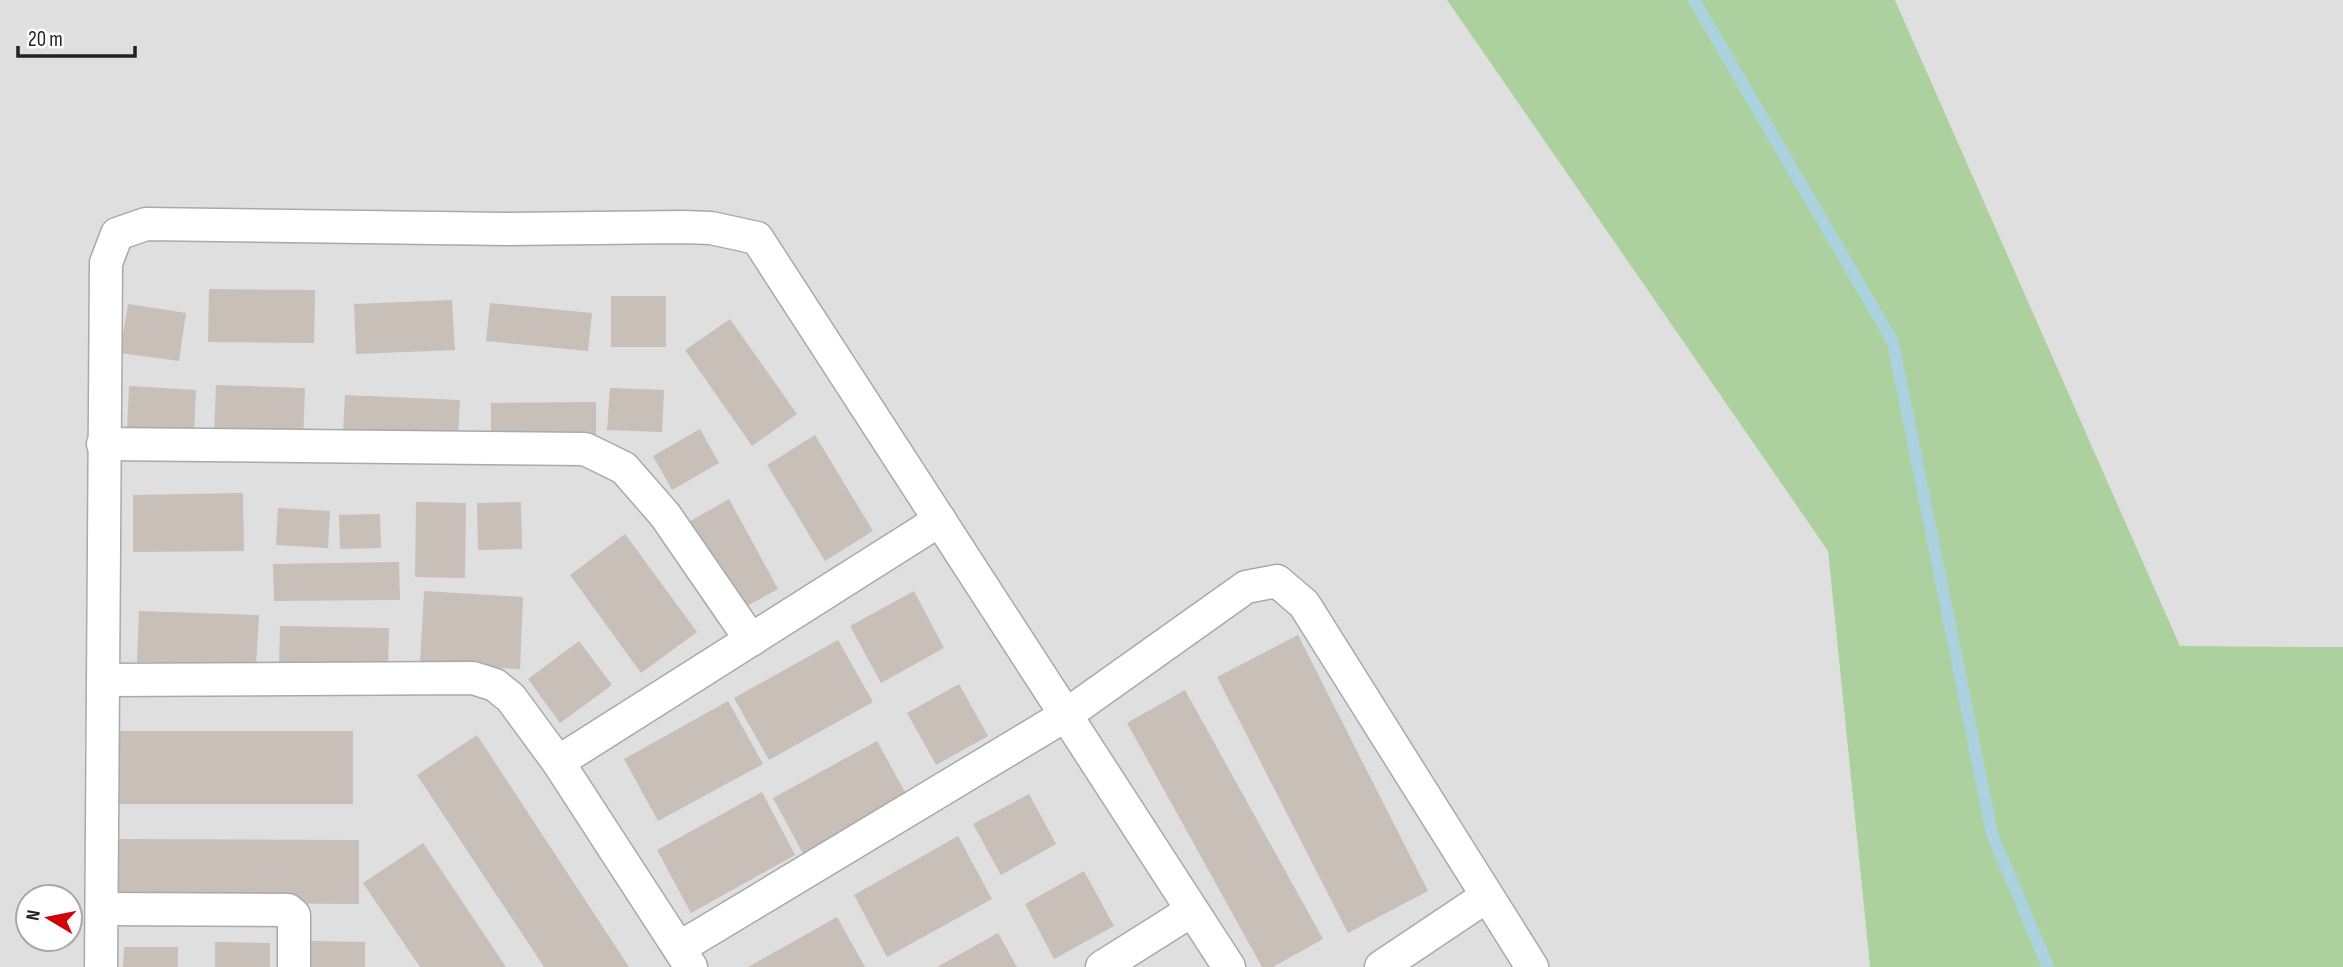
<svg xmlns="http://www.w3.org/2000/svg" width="2343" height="967" viewBox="0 0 2343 967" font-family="'Sofia Sans Condensed',sans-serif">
	<rect width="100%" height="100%" fill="#f2efe9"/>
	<g fill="#e0dfdf" fill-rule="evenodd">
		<path d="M 0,0 L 1447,0 L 1828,551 L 1870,967 L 0,967 ZM 28,897 L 70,897 L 70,939 L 28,939 Z"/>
		<path d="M 1895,0 L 2343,0 L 2343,647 L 2180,646 Z"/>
	</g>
	<path fill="#add19e" d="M 1447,0 L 1895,0 L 2180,646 L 2343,647 L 2343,967 L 1870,967 L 1828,551 Z"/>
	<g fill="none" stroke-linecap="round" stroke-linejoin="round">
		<path stroke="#aad3df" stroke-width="12" d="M 1694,0 L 1893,342 L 1992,834 L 2048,967"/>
	</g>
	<g fill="#c7bfb8">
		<path d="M 209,289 L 315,290 L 314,343 L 208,342 Z"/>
		<rect x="611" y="296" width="55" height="51"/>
		<path d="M 452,300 L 455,350 L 356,354 L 354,304 Z"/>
		<path d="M 490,303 L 592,313 L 588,351 L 486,341 Z"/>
		<path d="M 128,304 L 186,313 L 179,361 L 120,353 Z"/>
		<path d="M 730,319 L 797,414 L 752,446 L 685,350 Z"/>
		<path d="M 216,385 L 305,388 L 303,439 L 214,436 Z"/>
		<path d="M 129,386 L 196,390 L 194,433 L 127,430 Z"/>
		<path d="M 610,388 L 664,390 L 662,432 L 607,430 Z"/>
		<path d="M 345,395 L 460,400 L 458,439 L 343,433 Z"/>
		<path d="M 596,402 L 596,436 L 491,436 L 491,403 Z"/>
		<path d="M 700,429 L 719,463 L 672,490 L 653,456 Z"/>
		<path d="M 815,435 L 873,531 L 825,561 L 767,465 Z"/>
		<path d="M 243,493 L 244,551 L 133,552 L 133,495 Z"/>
		<path d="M 729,499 L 778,589 L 736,612 L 687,523 Z"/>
		<path d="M 416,502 L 466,503 L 465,578 L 415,577 Z"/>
		<path d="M 521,502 L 522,549 L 478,550 L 477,503 Z"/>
		<path d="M 278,508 L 330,511 L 328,548 L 276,545 Z"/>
		<path d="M 380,514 L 381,548 L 340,549 L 339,515 Z"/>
		<path d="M 625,534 L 697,632 L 641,673 L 570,575 Z"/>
		<path d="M 399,562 L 400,600 L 274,601 L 273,564 Z"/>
		<path d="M 424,591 L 523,597 L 520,669 L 420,664 Z"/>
		<path d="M 914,591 L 944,648 L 881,683 L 850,626 Z"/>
		<path d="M 139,611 L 259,615 L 256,666 L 137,662 Z"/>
		<path d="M 280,626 L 389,628 L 388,668 L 279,666 Z"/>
		<path d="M 1298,635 L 1428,891 L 1348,933 L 1217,677 Z"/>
		<path d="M 838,640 L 873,702 L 769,760 L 734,698 Z"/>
		<path d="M 579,641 L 612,685 L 560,723 L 528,679 Z"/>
		<path d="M 959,684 L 988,736 L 936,765 L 907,713 Z"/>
		<path d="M 1185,690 L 1323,939 L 1273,967 L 1262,967 L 1127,723 Z"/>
		<path d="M 728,701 L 763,764 L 658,821 L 624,759 Z"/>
		<rect x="116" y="731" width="237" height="73"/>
		<path d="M 477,735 L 629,967 L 544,967 L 417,775 Z"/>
		<path d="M 877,741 L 911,803 L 807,861 L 773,798 Z"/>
		<path d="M 762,792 L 795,855 L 691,913 L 657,850 Z"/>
		<path d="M 1029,794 L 1056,844 L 1001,875 L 973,824 Z"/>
		<path d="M 958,836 L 992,899 L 887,957 L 854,895 Z"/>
		<path d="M 116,839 L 359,840 L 359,904 L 115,902 Z"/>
		<path d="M 423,843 L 506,967 L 420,967 L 363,883 Z"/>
		<path d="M 1084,871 L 1114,926 L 1054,959 L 1025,904 Z"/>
		<path d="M 837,917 L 865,967 L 748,967 Z"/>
		<path d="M 998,933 L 1017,967 L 937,967 Z"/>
		<path d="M 310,941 L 365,942 L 365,967 L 310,967 Z"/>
		<path d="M 215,942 L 270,943 L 270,967 L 215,967 Z"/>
		<path d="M 124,947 L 178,947 L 178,967 L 123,967 Z"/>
	</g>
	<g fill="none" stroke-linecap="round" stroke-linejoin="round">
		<defs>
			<g id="street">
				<path d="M 103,444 L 585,449 L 624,468 L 665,515 L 751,640"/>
				<path d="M 105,680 L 473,678 L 495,685 L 511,698 L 558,762 L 691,967"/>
				<path d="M 558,762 L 940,520"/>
				<path d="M 102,909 L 288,910 L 294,915 L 294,967"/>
				<path d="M 679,948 L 1066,715 L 1246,587 L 1277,581 L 1304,604 L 1532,967"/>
				<path d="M 101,967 L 106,263 L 117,234 L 146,224 L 508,229 L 683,227 L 711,228 L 757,238 L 1229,967"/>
				<path d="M 1102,967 L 1191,911"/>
				<path d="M 1381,967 L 1487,896"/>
			</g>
		</defs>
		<use href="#street" stroke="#a9a9a9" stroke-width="35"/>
		<use href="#street" stroke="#fff" stroke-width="32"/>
	</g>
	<g transform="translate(49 918) rotate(280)"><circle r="33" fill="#ffffff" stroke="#a7a7a7" stroke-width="2"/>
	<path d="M0-5L12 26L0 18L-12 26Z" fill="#d40000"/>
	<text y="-10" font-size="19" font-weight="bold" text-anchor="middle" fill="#222222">N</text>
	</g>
	<path d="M18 46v10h117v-10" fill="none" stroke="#222222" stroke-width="3.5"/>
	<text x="28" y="46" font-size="21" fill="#222222" stroke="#ffffff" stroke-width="5" paint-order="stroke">20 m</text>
</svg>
